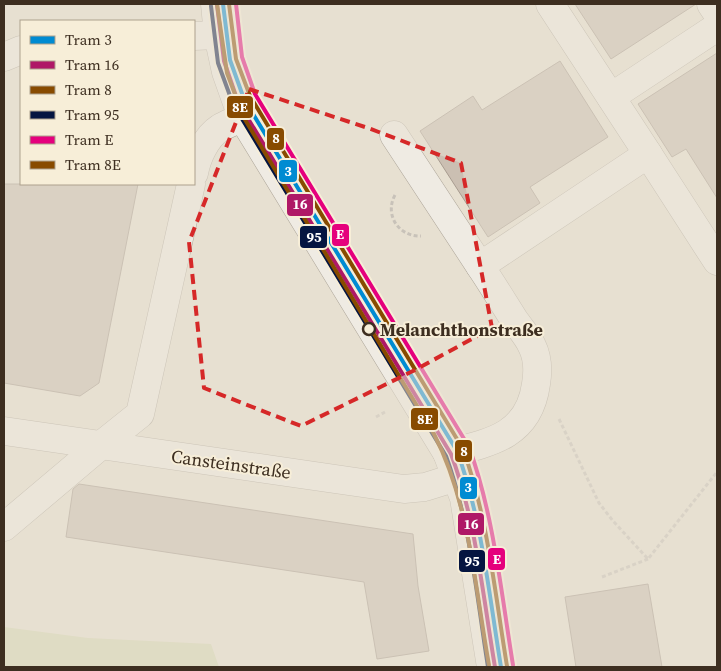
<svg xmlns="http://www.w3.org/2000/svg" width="721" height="671" viewBox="0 0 721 671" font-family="'Source Serif 4',serif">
	<rect width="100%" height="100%" fill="#e7e0d1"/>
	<path fill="#d6d7b3" d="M 4,627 L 88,638 L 211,644 L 219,667 L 4,667 Z"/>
	<g fill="#cbbfb2" stroke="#a89c90">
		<path d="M 575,4 L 696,4 L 611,59 Z"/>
		<path d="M 717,53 L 717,198 L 686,149 L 672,157 L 638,104 Z"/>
		<path d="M 560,61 L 608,137 L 530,187 L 540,203 L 488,237 L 420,131 L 473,96 L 482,110 Z"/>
		<path d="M 4,184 L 138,184 L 99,383 L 80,396 L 4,383 Z"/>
		<path d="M 79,484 L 413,534 L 418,586 L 429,651 L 377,659 L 364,582 L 66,537 L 73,489 Z"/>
		<path d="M 648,584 L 662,667 L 576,667 L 565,597 Z"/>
	</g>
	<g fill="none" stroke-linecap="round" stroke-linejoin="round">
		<defs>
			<g id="minor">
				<path d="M 215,4 L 218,35 L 226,72 L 242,117 L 447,453 L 464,498 L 491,667"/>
				<path d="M 550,4 L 648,154"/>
				<path d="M 711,4 L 717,13"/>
				<path d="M 194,36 L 218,35"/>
				<path d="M 4,57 L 21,50"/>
				<path d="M 611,97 L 717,27"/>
				<path d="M 394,135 L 480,266"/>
				<path d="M 194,173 C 197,157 206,137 220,128 C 227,124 235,121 242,117"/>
				<path d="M 4,431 L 404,489 L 425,487 L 457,477"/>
				<path d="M 447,453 C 490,443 529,436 536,384 C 538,372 538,358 532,346 C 528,337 521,329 515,321 C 503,302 492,284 480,266 L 648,154 L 717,261"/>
				<path d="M 4,527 L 100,446 L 140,414 L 191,184"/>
			</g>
		</defs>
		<use href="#minor" stroke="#ada599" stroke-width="29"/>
		<g stroke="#c8c2b9" stroke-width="3" stroke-dasharray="4 2.5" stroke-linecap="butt">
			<path d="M 395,195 C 384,215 399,237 421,236"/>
			<path d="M 376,417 L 385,412"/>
			<path d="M 559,419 L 599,503 L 613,521 L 648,559 L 717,472"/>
			<path d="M 602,577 L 648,559"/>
		</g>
		<use href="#minor" stroke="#efebe3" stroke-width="28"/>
		<defs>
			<path id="tram-1" d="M 223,4 L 230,60 L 244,99 L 457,451 C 482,519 489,595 501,667"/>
			<path id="tram-2" d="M 217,5 L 224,61 L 238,102 L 451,454 C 476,520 483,597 495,667"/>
			<path id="tram-3" d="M 229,4 L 236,59 L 250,96 L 463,449 C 488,518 495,594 507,666"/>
			<path id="tram-4" d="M 211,6 L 218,63 L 233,104 L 446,456 C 470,522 477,598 488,667"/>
			<path id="tram-5" d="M 236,4 L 242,57 L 255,94 L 469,447 C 494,516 501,592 513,665"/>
			<path id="tram-6" d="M 217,4 L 227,73 L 244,118 L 434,434 C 470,504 475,588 489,665"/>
		</defs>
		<use href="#tram-1" stroke="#f7eed8" stroke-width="8"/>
		<use href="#tram-2" stroke="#f7eed8" stroke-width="8"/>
		<use href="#tram-3" stroke="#f7eed8" stroke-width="8"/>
		<use href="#tram-4" stroke="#f7eed8" stroke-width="8"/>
		<use href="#tram-5" stroke="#f7eed8" stroke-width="8"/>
		<use href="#tram-6" stroke="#f7eed8" stroke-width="8"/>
		<use href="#tram-1" stroke="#008bd2" stroke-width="4"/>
		<use href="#tram-2" stroke="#af1867" stroke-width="4"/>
		<use href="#tram-3" stroke="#884b00" stroke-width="4"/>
		<use href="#tram-4" stroke="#051541" stroke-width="4"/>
		<use href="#tram-5" stroke="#e5007d" stroke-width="4"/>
		<use href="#tram-6" stroke="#884b00" stroke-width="4"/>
	</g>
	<path d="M0 0H721V671H0ZM 249,89 L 368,128 L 461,163 L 492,328 L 415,370 L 301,426 L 204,388 L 189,242 Z" fill="#e7e0d1" fill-opacity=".55" fill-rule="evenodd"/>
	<path fill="none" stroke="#d62828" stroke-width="4" stroke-dasharray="10 6" stroke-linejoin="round" d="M 249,89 L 368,128 L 461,163 L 492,328 L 415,370 L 301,426 L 204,388 L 189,242 Z"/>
	<circle fill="#f7eed8" stroke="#3d2e20" stroke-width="2.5" cx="369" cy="329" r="6"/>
	<g text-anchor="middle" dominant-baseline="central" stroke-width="4" stroke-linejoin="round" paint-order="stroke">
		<g font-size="18" font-weight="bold" fill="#3d2e20" stroke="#f7eed8" text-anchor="start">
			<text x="380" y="329">Melanchthonstraße</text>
		</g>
		<g font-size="18" fill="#3d2e20" stroke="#f7eed8">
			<text transform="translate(231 464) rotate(8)">Cansteinstraße</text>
		</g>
	</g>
	<g stroke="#f7eed8" stroke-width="2">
		<rect x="226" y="95" width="28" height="24" rx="5" fill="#884b00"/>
		<rect x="266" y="127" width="19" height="24" rx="5" fill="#884b00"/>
		<rect x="278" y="159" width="20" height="24" rx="5" fill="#008bd2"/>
		<rect x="286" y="193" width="28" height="24" rx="5" fill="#af1867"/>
		<rect x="331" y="223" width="19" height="24" rx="5" fill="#e5007d"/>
		<rect x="299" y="225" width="29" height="24" rx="5" fill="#051541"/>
		<rect x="410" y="407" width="29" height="24" rx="5" fill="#884b00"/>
		<rect x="454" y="439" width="19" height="24" rx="5" fill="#884b00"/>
		<rect x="459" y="476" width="19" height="24" rx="5" fill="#008bd2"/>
		<rect x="457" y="512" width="28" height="24" rx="5" fill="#af1867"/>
		<rect x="487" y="547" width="19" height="24" rx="5" fill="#e5007d"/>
		<rect x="458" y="549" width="28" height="24" rx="5" fill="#051541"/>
	</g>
	<g font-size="14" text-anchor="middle" font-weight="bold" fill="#fff">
		<text x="240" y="112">8E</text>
		<text x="276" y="143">8</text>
		<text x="288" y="176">3</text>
		<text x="300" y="209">16</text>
		<text x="340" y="239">E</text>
		<text x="314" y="242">95</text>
		<text x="425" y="424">8E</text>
		<text x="464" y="456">8</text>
		<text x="468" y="492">3</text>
		<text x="471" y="529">16</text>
		<text x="497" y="564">E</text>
		<text x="472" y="566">95</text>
	</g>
	<rect width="721" height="671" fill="none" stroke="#3d2e20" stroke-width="10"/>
	<rect x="20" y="20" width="175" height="165" fill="#f7eed8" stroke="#ada18e"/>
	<rect x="30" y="36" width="25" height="8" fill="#008bd2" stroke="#ada18e"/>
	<text x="65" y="45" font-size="15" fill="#3d2e20">Tram 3</text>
	<rect x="30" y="61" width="25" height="8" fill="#af1867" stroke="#ada18e"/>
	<text x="65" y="70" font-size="15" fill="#3d2e20">Tram 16</text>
	<rect x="30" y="86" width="25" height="8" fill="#884b00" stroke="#ada18e"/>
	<text x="65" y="95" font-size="15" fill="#3d2e20">Tram 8</text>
	<rect x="30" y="111" width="25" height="8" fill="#051541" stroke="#ada18e"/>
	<text x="65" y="120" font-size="15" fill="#3d2e20">Tram 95</text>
	<rect x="30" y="136" width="25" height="8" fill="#e5007d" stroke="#ada18e"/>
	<text x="65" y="145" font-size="15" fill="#3d2e20">Tram E</text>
	<rect x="30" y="161" width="25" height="8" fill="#884b00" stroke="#ada18e"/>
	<text x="65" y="170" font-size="15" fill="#3d2e20">Tram 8E</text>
</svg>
